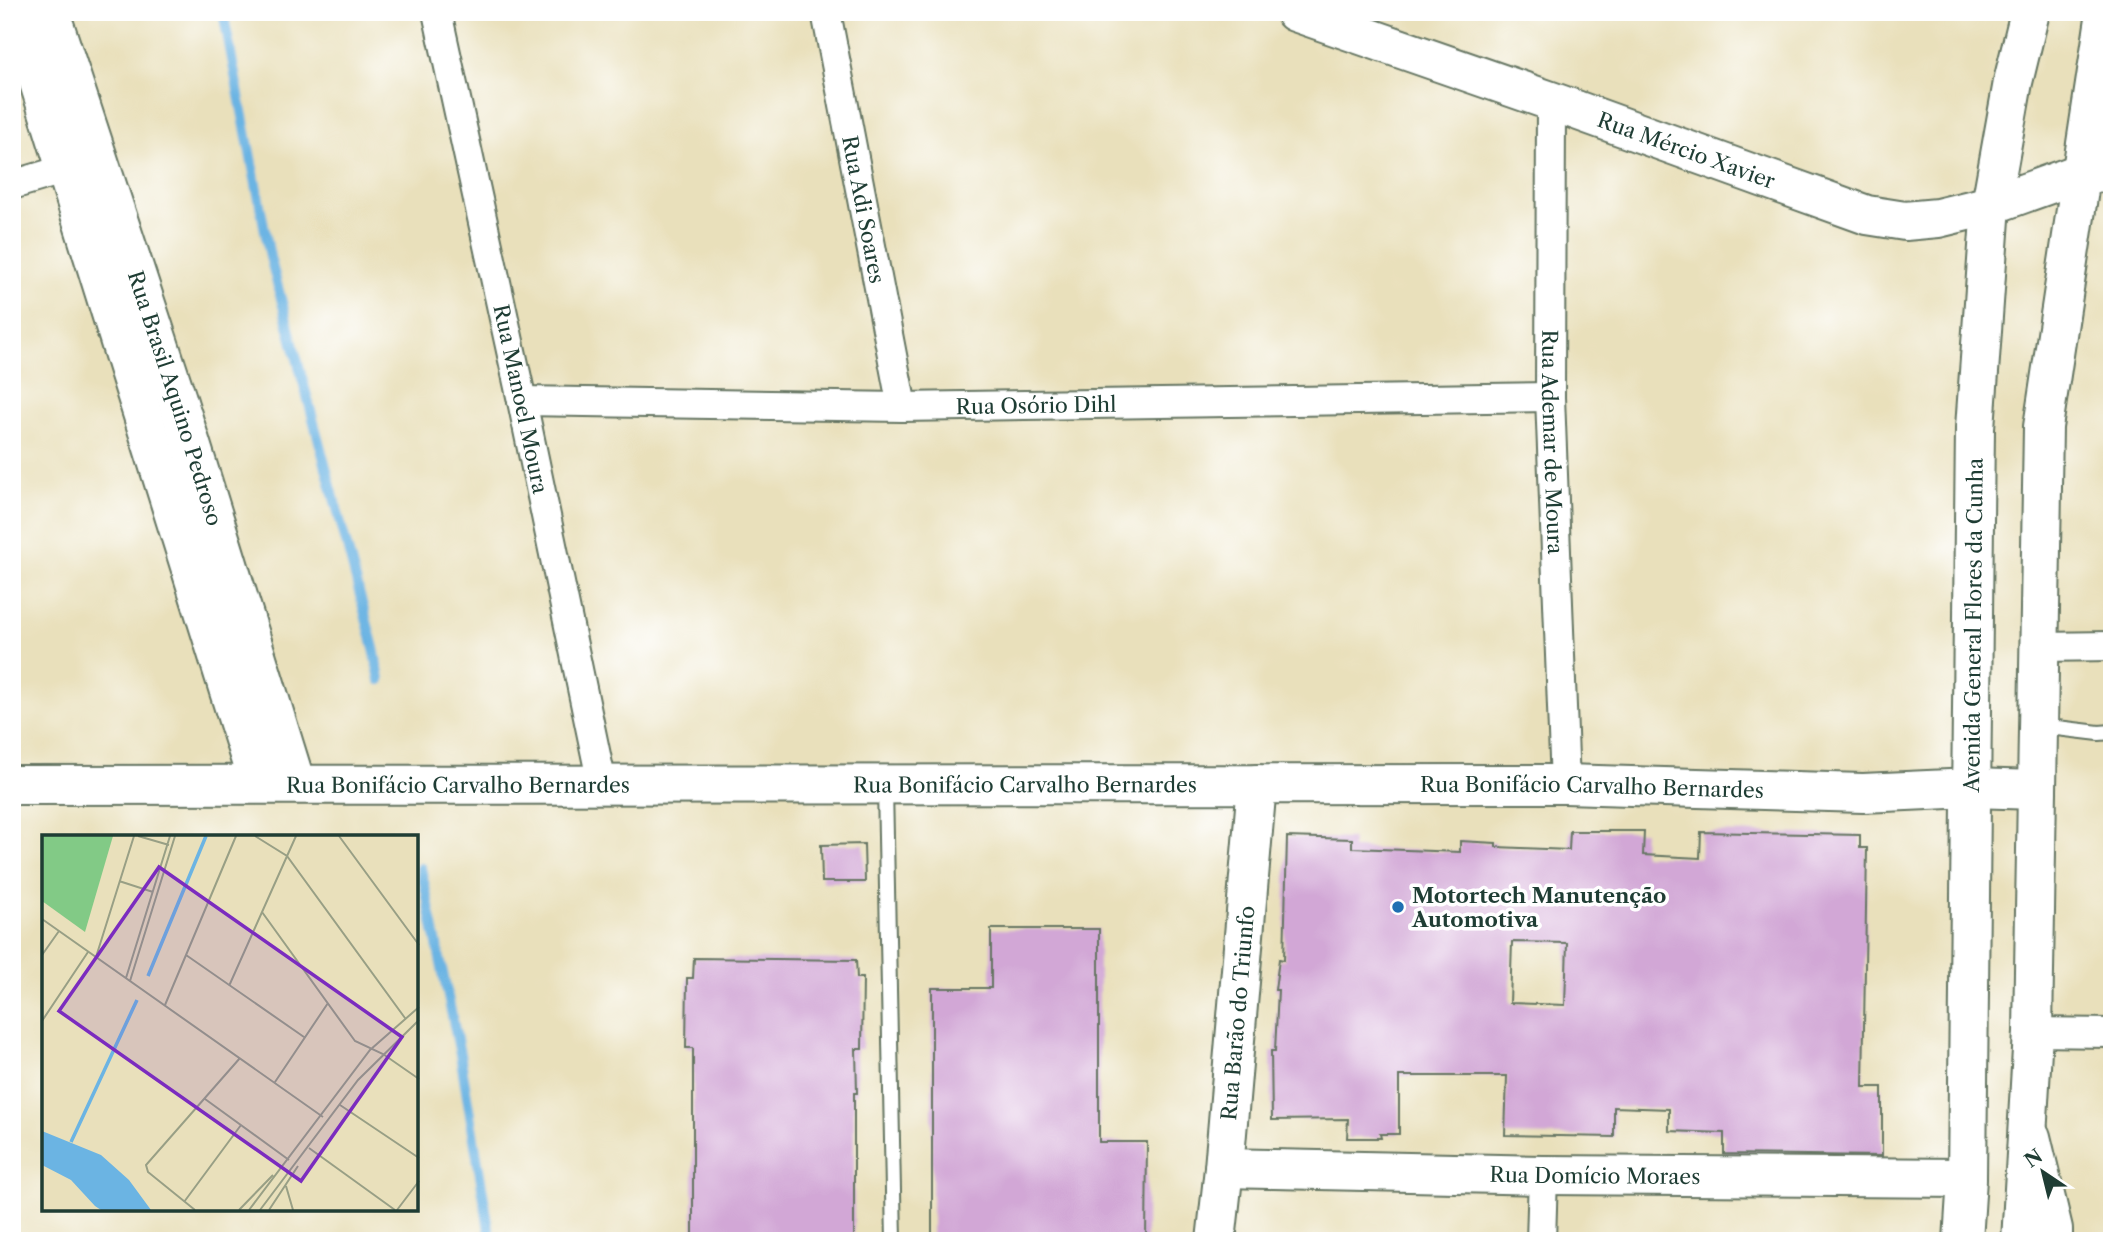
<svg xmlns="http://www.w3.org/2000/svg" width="2124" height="1253" viewBox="0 0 2124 1253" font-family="'Libre Caslon Text',serif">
	<rect width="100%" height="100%" fill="#fff"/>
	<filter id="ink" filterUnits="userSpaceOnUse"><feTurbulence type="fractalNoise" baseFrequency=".0143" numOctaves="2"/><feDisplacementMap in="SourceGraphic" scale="14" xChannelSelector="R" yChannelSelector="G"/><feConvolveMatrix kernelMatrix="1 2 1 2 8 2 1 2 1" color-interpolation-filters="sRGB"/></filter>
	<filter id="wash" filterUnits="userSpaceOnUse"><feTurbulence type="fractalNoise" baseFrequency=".00686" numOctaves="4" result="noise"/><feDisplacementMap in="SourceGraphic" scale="28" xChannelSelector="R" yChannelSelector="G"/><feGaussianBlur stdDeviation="1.57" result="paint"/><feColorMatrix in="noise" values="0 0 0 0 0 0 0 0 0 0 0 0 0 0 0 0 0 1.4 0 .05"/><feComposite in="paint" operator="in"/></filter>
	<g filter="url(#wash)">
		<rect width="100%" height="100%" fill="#e9e0bb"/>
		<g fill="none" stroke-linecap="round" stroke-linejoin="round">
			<g stroke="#6bb4e3" stroke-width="10">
				<path d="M 223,12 L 270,257 L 374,648 L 380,680"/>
				<path d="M 421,868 L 460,1054 L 491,1241"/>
			</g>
		</g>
		<g id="blocks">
			<g fill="#d2a7d6" fill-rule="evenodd">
				<path d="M 1570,831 L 1644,831 L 1643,855 L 1700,858 L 1701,832 L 1860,835 L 1860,848 L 1867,848 L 1863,1087 L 1882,1087 L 1882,1156 L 1724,1154 L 1724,1133 L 1669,1131 L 1669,1109 L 1614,1107 L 1614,1137 L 1505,1135 L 1507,1076 L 1399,1076 L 1399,1134 L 1380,1134 L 1381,1138 L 1347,1138 L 1348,1119 L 1272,1120 L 1271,1051 L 1275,1051 L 1278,990 L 1275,990 L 1279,959 L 1284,960 L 1287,837 L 1352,839 L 1352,848 L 1460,852 L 1460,841 L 1496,843 L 1496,847 L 1569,850 ZM 1512,942 L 1567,943 L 1565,1005 L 1510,1003 Z"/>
				<path d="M 864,844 L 865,882 L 822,882 L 821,845 Z"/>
				<path d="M 991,929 L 1099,929 L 1099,1142 L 1147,1142 L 1146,1241 L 932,1241 L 932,988 L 991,988 Z"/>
				<path d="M 694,958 L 856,960 L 857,978 L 863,978 L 862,1049 L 856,1049 L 857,1093 L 854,1093 L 854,1241 L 693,1241 L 693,1048 L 686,1048 L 687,978 L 693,978 Z"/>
			</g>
		</g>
	</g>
	<g filter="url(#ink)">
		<use href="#blocks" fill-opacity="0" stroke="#667663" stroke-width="2"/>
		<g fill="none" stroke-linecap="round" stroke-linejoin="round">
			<defs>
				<g id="lane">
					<path d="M 2040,726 L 2099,733 L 2112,732"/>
					<path d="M 885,787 L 894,1241"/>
				</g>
				<g id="street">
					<path id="s1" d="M 437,12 L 522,401 L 602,784"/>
					<path id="s2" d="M 826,12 L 902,407"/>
					<path id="s3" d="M 1551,101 L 1550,397 L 1565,784"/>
					<path d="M 12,185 L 66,169"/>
					<path id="s4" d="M 522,401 L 902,407 L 1550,397"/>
					<path d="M 2040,647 L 2112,646"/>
					<path d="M 2033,1032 L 2112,1033"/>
					<path d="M 1541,1241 L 1543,1175"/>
				</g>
				<g id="secondary">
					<path d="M 17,12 L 258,784"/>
					<path id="s5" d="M 50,12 L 177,399 L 296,784"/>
					<path id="s6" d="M 1295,12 L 1551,101 L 1867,215 L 1905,221 L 1938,218 L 1991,205 L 2083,172 L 2112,173"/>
					<path id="s7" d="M 12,785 L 1565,784 L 1863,793 L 1971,788 L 2037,790"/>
					<path d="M 2031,1137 L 2053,1229 L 2053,1241"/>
					<path id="s8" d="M 1224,1168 L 1543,1175 L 1967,1178"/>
					<path id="s9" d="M 1216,1241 L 1224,1168 L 1257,784"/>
				</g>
				<g id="primary">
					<path id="s10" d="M 1963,1241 L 1967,1178 L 1975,428 L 1991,205 L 2013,82 L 2030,12"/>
					<path d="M 2021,1241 L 2033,1032 L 2043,427 L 2106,12"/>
				</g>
			</defs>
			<use href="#lane" stroke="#667663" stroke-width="18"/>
			<use href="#street" stroke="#667663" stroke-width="32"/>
			<use href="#secondary" stroke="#667663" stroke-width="42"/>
			<use href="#primary" stroke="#667663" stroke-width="42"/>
			<use href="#lane" stroke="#fff" stroke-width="14"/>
			<use href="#street" stroke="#fff" stroke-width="28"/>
			<use href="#secondary" stroke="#fff" stroke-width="38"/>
			<use href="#primary" stroke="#fff" stroke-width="38"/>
		</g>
	</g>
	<circle fill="#1f6fb2" stroke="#fff" stroke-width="2.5" cx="1398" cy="907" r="7"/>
	<g text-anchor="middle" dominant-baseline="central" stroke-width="7" stroke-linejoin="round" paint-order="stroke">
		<g font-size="21" fill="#1f3d34" stroke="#fff">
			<text stroke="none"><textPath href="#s6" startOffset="415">Rua Mércio Xavier</textPath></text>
			<text stroke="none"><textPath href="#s2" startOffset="201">Rua Adi Soares</textPath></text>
			<text stroke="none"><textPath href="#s5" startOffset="406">Rua Brasil Aquino Pedroso</textPath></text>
			<text stroke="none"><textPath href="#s1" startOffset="396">Rua Manoel Moura</textPath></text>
			<text stroke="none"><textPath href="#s4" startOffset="514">Rua Osório Dihl</textPath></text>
			<text stroke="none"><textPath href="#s3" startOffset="341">Rua Ademar de Moura</textPath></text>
			<text stroke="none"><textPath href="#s10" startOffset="616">Avenida General Flores da Cunha</textPath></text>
			<text stroke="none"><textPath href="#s7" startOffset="446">Rua Bonifácio Carvalho Bernardes</textPath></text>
			<text stroke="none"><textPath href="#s7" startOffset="1013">Rua Bonifácio Carvalho Bernardes</textPath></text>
			<text stroke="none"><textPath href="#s7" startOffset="1580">Rua Bonifácio Carvalho Bernardes</textPath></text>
			<text stroke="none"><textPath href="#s9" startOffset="229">Rua Barão do Triunfo</textPath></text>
			<text stroke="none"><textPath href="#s8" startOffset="371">Rua Domício Moraes</textPath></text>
		</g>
		<g font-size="21" font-weight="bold" fill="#1f3d34" stroke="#fff" text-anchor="start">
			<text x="1412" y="895">Motortech Manutenção<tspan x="1412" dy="24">Automotiva</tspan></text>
		</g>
	</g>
	<g transform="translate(42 835)">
		<rect width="376" height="376" fill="#e9e0bb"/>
		<path d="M 0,1 L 71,1 L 43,97 L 0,66 Z" fill="#82ca86"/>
		<path d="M 0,296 L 59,320 L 87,345 L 109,375 L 59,375 L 53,371 L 29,345 L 0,330 Z" fill="#6bb4e3"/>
		<path fill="none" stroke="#6bb4e3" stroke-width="3.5" d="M 106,141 L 164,1M 29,307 L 95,165"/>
		<path fill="none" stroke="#989f85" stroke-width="2" d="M 96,1 L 127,10M 213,1 L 245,21 L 363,183M 297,1 L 377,110M 77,46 L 111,57M 220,77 L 313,206 L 341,219 L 377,244M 0,84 L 281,282M 0,120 L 17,96M 144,120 L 262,202M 54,122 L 92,1M 84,143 L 128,1M 88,146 L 133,1M 187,151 L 254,1M 123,170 L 194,1M 0,186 L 46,117M 233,247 L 286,168M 163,264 L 247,325M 298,270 L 377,323M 267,313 L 353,375M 244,351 L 251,375M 142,367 L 199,290M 153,375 L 106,337 L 104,330 L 198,223M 197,375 L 231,340M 207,375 L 328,215 L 377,172M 218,375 L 316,245 L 377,185M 227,375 L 256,331M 355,375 L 377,346"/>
		<path fill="#7b2cbf" fill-opacity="0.15" stroke="#7b2cbf" stroke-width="3.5" d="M 117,32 L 360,202 L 259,346 L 17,176 Z"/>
		<rect width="376" height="376" fill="none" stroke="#1f3d34" stroke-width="3.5"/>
	</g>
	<rect width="2124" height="1253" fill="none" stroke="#fff" stroke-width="42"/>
	<g transform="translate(2043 1172) rotate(325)" stroke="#ffffff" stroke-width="5" paint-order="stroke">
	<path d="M0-5L12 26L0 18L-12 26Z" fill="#1f3d34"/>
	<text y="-10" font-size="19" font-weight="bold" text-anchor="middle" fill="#1f3d34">N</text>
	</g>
</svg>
